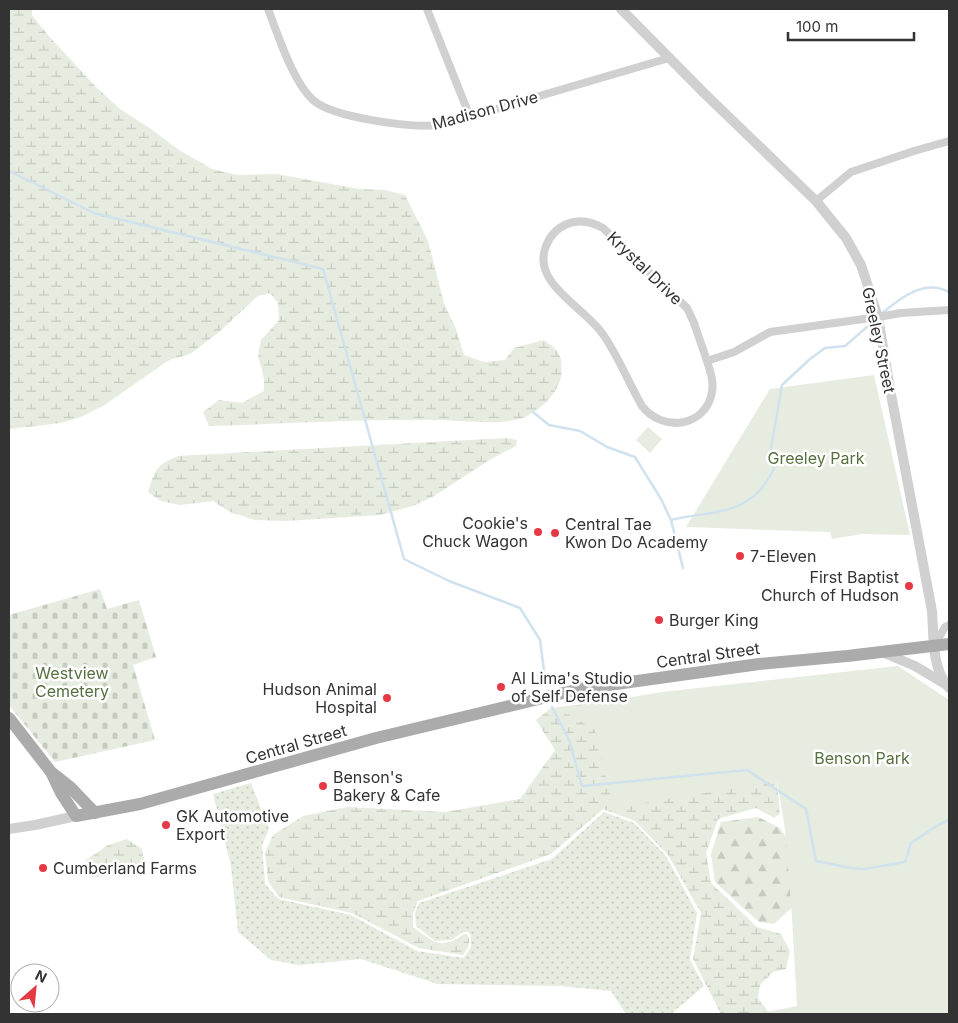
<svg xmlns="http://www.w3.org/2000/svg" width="958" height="1023" viewBox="0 0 958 1023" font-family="Inter,sans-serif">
	<defs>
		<pattern id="grass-dots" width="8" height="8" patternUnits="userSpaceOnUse" patternTransform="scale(1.25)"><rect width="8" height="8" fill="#e6ecdf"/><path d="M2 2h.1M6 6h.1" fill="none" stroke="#c6cbc0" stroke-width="1.8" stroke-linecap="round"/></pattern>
		<pattern id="forest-firs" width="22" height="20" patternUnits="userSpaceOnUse" patternTransform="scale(1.25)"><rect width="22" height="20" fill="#e6ecdf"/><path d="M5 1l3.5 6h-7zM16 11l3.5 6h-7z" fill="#c6cbc0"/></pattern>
		<pattern id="wetland-marsh" width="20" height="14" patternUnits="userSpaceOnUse" patternTransform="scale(1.25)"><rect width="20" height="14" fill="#e6ecdf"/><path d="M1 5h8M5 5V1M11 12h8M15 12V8" fill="none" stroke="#c6cbc0"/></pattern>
		<pattern id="cemetery-stones" width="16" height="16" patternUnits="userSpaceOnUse" patternTransform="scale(1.25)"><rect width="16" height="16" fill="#e6ecdf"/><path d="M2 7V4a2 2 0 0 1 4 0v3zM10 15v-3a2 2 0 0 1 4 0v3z" fill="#c6cbc0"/></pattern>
	</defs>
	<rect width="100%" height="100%" fill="#fff"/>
	<path fill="url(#grass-dots)" d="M 251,783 L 269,829 L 262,845 L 265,884 L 278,899 L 351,915 L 417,951 L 464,958 L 471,947 L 471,936 L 468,932 L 463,932 L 451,940 L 435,941 L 416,926 L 415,913 L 419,903 L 552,859 L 604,812 L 634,823 L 666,856 L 697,913 L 690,960 L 704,986 L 671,1014 L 626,1014 L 611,991 L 561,986 L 438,984 L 361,959 L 299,965 L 271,960 L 238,932 L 231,866 L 213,794 Z"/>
	<path fill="url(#forest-firs)" d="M 758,817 L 780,828 L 787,839 L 797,903 L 774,924 L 759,922 L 715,882 L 711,854 L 721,822 Z"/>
	<g fill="url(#wetland-marsh)">
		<path d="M 9,9 L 32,9 L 32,15 L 47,34 L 96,87 L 120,109 L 151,129 L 179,150 L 212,169 L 238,175 L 277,174 L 359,189 L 385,190 L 405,195 L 428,241 L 444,303 L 456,329 L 464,355 L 484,362 L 505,360 L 514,348 L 544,340 C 561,352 563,357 561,377 C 558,393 541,409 527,416 C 506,427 460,420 436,420 C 361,419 285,424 209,426 L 203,412 L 219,400 L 242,403 L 264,391 L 264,379 L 258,355 L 261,340 L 279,320 L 278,303 L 270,293 L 258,296 L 218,333 L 190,354 L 169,360 L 103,406 L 81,417 L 61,423 L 9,429 Z"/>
		<path d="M 506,438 L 517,440 L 516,446 L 491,459 L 434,496 L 413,506 L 380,515 L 286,521 L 255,520 L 230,512 L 213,501 L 180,505 L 161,501 L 148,492 C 155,470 156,465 178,456 Z"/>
		<path d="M 700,689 L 776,772 L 780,814 L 774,818 L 756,808 L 718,819 L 706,853 L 711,883 L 757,927 L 781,934 L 790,951 L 786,969 L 773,972 L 760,985 L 758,998 L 770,1014 L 721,1014 L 693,959 L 701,913 L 668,855 L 635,821 L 603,809 L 551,854 L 418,901 L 413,913 L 413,927 C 434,942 440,951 464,934 L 467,934 C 472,942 468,948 463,955 L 419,948 L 352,913 L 279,897 L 268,881 L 265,853 L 273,835 L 303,816 L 347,807 L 445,812 L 520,799 L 555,750 L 536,720 L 551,708 Z"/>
		<path d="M 127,839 L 142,849 L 146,871 C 136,882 121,874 109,869 L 102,877 L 89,877 L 86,860 L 108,845 Z"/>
	</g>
	<path fill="url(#cemetery-stones)" d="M 100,589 L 107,609 L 139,600 L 156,657 L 133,665 L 155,740 L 55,762 L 9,705 L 9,615 Z"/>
	<g fill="#e6ecdf">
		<path d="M 874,375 L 910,535 L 862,534 L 832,539 L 830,532 L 686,527 L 770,389 Z"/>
		<path d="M 648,427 L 662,439 L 650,453 L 636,440 Z"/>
		<path d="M 898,666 L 949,700 L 949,1014 L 756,1014 L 797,1006 L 792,917 L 785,829 L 777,781 L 613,808 L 595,730 L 559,709 L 662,692 Z"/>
	</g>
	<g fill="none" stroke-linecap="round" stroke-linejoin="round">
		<g stroke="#cfe2ee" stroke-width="2.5">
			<path d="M 9,171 L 94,213 L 323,269 L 404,559 L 449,581 L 520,608 L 540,640 L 546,686"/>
			<path d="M 881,314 C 899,299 924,278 949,292"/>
			<path d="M 533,412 L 549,425 L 580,431 L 607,447 L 635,457 L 661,499 L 671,520 L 683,568"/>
			<path d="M 671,520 C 701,512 738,516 761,489 C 766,483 770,476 774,469 L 771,449 L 782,385 L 810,359 L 825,348 L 845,346 L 875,320"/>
			<path d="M 552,707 L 569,740 L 582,786 L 747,770 L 806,809 L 816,861 L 851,868 L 864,869 L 905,862 L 911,843 L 938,825 L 949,820"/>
		</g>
		<g stroke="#d0d0d0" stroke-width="8">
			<path d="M 268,9 C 278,35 293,82 313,100 C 333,118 412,128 438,125 C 463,122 488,111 512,104 C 564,89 616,74 669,58"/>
			<path d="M 427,9 L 470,117"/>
			<path d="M 816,201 L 851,172 L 914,151 L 949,141"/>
			<path d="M 707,361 L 694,323 L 687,308 L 603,228 C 592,222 579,219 567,224 C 557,228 550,236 546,246 C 531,283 584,307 602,333 C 618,355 628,382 642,406 C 663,433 706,427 712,392 C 714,381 710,371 707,361 L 734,352 L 770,332 L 878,317 L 901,313 L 949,310"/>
			<path d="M 934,646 L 945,627 L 949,625"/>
		</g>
		<g stroke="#d0d0d0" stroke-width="10">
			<path d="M 621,9 L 705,94 L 816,201 L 846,238 L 861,265 L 878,317 L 890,389 L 932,611 C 934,636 931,668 949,688"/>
			<path d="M 882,652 L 915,666 L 945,684"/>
			<path d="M 9,829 L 35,825 L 76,816"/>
		</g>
		<g stroke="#ababab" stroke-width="12">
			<path d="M 9,718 L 51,772 L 61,793 L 76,816 L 140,804 L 376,738 L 580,689 L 759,664 L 847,656 L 949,644"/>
			<path d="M 51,772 L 70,787 L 95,813"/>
		</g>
	</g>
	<g fill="#e63946" stroke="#fff" stroke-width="2">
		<circle cx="538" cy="532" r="5"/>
		<circle cx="555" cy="533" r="5"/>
		<circle cx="740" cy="556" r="5"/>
		<circle cx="909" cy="586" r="5"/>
		<circle cx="659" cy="620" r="5"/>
		<circle cx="501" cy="687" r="5"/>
		<circle cx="387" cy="698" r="5"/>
		<circle cx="323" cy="786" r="5"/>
		<circle cx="166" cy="825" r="5"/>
		<circle cx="43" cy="868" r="5"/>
	</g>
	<g text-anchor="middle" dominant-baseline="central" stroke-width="5" stroke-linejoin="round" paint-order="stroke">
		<g font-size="16" fill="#333" stroke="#fff">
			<text transform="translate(485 110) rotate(-15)">Madison Drive</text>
			<text transform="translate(645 268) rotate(44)">Krystal Drive</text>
			<text transform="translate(879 340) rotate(78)">Greeley Street</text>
			<text transform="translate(708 655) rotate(-8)">Central Street</text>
			<text transform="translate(296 744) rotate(-16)">Central Street</text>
		</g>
		<g font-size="16" fill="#56703f" stroke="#fff">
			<text x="816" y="458">Greeley Park</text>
			<text x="72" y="673">Westview<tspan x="72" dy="18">Cemetery</tspan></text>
			<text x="862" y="758">Benson Park</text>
		</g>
		<g font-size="16" fill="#333" stroke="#fff" text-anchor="start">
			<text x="528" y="523" text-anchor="end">Cookie's<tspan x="528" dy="18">Chuck Wagon</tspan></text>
			<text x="565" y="524">Central Tae<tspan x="565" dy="18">Kwon Do Academy</tspan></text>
			<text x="750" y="556">7-Eleven</text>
			<text x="899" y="577" text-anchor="end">First Baptist<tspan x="899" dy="18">Church of Hudson</tspan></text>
			<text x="669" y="620">Burger King</text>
			<text x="511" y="678">Al Lima's Studio<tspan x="511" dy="18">of Self Defense</tspan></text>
			<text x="377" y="689" text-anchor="end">Hudson Animal<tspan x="377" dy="18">Hospital</tspan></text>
			<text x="333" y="777">Benson's<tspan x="333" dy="18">Bakery &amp; Cafe</tspan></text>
			<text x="176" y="816">GK Automotive<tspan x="176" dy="18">Export</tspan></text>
			<text x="53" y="868">Cumberland Farms</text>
		</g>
	</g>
	<rect width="958" height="1023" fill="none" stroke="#333333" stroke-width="20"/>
	<g transform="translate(35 988) rotate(27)"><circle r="24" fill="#ffffff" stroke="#adadad"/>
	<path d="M0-4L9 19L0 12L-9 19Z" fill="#e63946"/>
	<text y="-8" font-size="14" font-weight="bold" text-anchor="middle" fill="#333333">N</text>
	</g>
	<path d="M788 32v8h126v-8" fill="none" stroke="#333333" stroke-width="2.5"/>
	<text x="796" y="32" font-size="15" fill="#333333" stroke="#ffffff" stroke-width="4" paint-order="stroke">100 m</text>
</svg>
